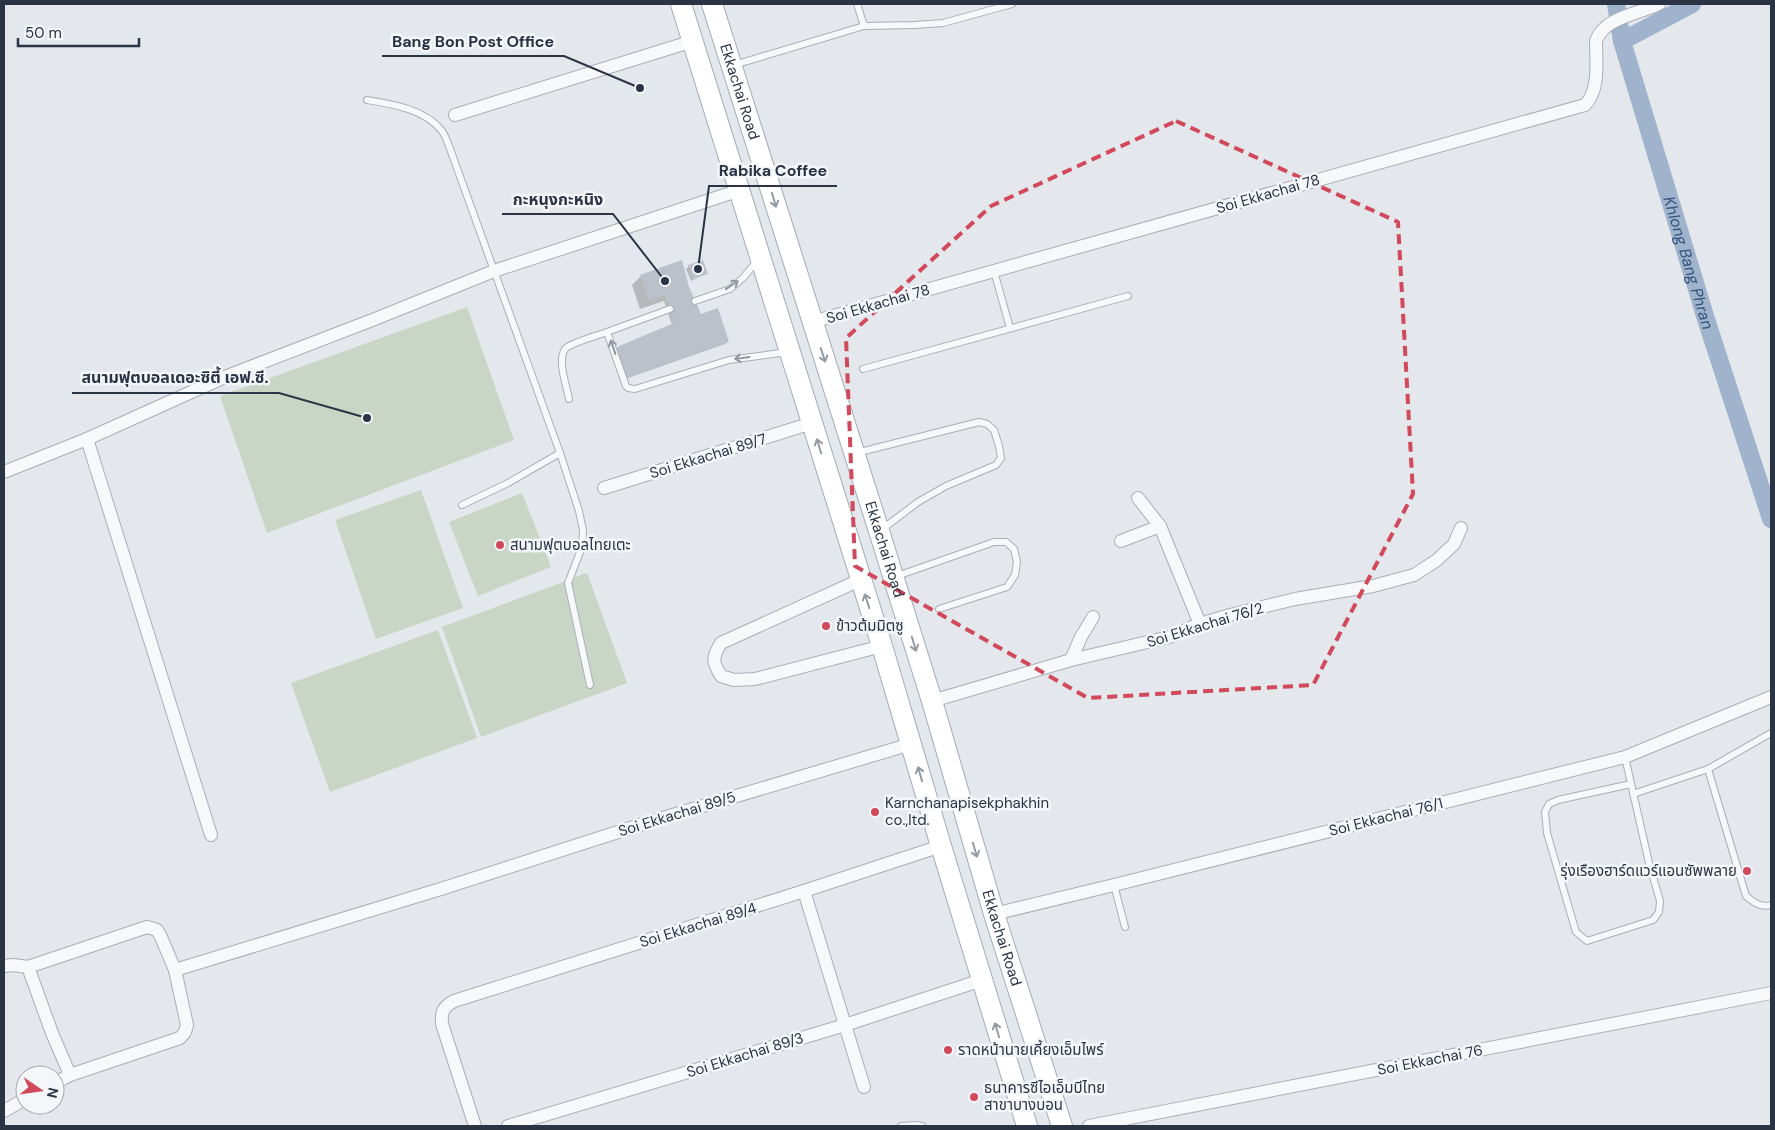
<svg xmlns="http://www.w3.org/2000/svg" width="1775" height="1130" viewBox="0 0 1775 1130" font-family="'DM Sans','Noto Sans Thai',sans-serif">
	<rect width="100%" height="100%" fill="#e4e7ec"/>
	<g fill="#c9d6c5">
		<path d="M 467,307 L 514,440 L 267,533 L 220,396 Z"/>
		<path d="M 421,490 L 463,608 L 376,639 L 335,520 Z"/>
		<path d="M 522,493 L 551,567 L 478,596 L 449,522 Z"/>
		<path d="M 587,573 L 627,683 L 481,737 L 442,627 Z"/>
		<path d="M 438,630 L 477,738 L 330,792 L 291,683 Z"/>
	</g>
	<g fill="#0003">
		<path d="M 689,266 L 706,273 L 691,281 L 686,269 Z"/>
		<path d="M 641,276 L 688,288 L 700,315 L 727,342 L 725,344 L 625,379 L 615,351 L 618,348 L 672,325 L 664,301 L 640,309 L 632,285 Z"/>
	</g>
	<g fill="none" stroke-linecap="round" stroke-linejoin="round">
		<g stroke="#9fb4cc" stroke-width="18">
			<path id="s1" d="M 1616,4 L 1622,41 L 1705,316 L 1771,519"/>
			<path d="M 1622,41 L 1692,4"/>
		</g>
	</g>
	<g fill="#bbc0ca">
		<path d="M 682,260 L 689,287 L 701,314 L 718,308 L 729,342 L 627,378 L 617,347 L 674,323 L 665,295 L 649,301 L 640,275 Z"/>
		<path d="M 703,260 L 708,274 L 693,279 L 688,265 Z"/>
	</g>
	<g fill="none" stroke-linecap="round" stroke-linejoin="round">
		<defs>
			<g id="service">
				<path d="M 857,4 L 864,26"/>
				<path d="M 734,65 L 864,26 L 914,25 L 943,23 L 1012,4"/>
				<path d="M 367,100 C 392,104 425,109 442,131 C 445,135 447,141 449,146 L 560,453 L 579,511 L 583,530 L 582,547 L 568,583 L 590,685"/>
				<path d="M 994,271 L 1010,328"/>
				<path d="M 695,301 L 730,289 L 743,278 L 757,261"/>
				<path d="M 670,309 L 607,332 L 626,386 L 628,388 L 635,389 L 729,360 L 787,352"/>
				<path d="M 863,369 L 1128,296"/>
				<path d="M 569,399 C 567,387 556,358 566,348 C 571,343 599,335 607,332"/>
				<path d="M 856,453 L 979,422 L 987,424 L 994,430 L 999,446 L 1001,458 L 996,465 L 946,486 L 918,502 L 881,530"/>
				<path d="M 462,505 L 508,483 L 560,453"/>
				<path d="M 897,576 L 994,542 L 1006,542 L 1014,549 L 1017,562 L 1015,575 L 1007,587 L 939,609"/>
				<path d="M 1625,757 L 1649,863 L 1660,901 L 1659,912 L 1653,920 L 1587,941 L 1576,932 L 1547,833 L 1545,812 L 1549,804 L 1558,800 L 1631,784"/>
				<path d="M 1708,769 L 1746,896 C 1753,902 1761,908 1771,905"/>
				<path d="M 1633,794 L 1708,769 L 1771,733"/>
				<path d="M 1114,885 L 1125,927"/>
				<path d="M 901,1126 L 916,1125 L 922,1126"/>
			</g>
			<g id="minor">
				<path d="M 455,115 L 693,41"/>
				<path d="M 812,322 L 1585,105 C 1600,90 1596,61 1596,41 C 1604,17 1639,14 1659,4"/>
				<path d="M 87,439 L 211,835"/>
				<path d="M 4,472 L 87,439 L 227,376 L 375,319 L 494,271 L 740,190"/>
				<path d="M 604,488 L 812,423"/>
				<path d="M 1138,498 L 1160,526 L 1200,624"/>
				<path d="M 1121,541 L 1160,526"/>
				<path d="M 860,580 L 721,643 C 712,658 712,661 721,676 L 734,680 L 755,679 L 882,646"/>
				<path d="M 1071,660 L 1081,637 L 1093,617"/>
				<path d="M 932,701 L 1071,660 L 1169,637 L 1200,624 L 1230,615 L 1295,599 L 1373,586 L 1414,575 L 1437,560 L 1454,544 L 1461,528"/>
				<path d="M 804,891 L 864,1087"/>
				<path d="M 994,914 L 1114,885 L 1625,757 L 1771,697"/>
				<path d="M 4,966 L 13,965 L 28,967 L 147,927 L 157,930 L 161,937 L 175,970 L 187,1025 L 185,1032 L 180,1038 L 70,1075 L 52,1033 L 28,967"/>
				<path d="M 175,970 L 444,888 L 646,823 L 911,744"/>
				<path d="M 55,1083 L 70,1075"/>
				<path d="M 4,1111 L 25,1099"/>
				<path d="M 475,1126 L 442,1024 C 441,1012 443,1007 454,1001 L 804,891 L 941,846"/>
				<path d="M 508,1126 L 845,1025 L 982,980"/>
				<path d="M 1089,1126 L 1771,993"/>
			</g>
			<g id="primary">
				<path d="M 681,4 L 882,646 L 941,846 L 1027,1126"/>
				<path id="s2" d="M 712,4 L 879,531 L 932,701 L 994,914 L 1062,1126"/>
			</g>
		</defs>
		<use href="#service" stroke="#a9aeb7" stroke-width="8"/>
		<use href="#minor" stroke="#a9aeb7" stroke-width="14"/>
		<use href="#primary" stroke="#a3abb8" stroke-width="22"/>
		<use href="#service" stroke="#f7f8fa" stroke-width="6"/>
		<use href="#minor" stroke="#f7f8fa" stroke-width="12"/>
		<use href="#primary" stroke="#fff" stroke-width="20"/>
	</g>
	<defs><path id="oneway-shaft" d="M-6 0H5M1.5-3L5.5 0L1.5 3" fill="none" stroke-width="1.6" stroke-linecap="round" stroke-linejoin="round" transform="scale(1.25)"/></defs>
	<g stroke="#959aa2">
		<use href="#oneway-shaft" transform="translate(774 200) rotate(73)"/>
		<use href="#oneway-shaft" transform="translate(823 355) rotate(72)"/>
		<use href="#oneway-shaft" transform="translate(819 446) rotate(-107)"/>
		<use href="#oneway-shaft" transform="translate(867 601) rotate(-108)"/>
		<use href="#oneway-shaft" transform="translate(914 644) rotate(73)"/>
		<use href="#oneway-shaft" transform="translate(920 774) rotate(-106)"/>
		<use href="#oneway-shaft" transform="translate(975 850) rotate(73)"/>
		<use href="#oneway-shaft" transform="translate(997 1030) rotate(-107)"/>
	</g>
	<g stroke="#9196a0">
		<use href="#oneway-shaft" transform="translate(732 285) rotate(-34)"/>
		<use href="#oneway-shaft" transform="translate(613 347) rotate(-109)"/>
		<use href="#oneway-shaft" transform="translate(742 358) rotate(172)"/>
	</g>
	<path fill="none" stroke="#d1495b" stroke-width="4" stroke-dasharray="10 6" stroke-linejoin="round" d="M 1176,121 L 1398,222 L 1413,494 L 1313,685 L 1088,698 L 855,566 L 846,338 L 991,206 Z"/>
	<g fill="#d1495b" stroke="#f4f6f9" stroke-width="2">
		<circle cx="500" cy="545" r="5"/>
		<circle cx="826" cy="626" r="5"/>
		<circle cx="875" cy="812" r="5"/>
		<circle cx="1747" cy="871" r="5"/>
		<circle cx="948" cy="1050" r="5"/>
		<circle cx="974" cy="1097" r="5"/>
	</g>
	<g text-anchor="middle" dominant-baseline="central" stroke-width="5" stroke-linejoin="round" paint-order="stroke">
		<g font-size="15" fill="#2b3445" stroke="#f4f6f9">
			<text stroke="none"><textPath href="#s2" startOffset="92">Ekkachai Road</textPath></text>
			<text transform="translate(1268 194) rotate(-16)">Soi Ekkachai 78</text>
			<text transform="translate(878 304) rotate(-16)">Soi Ekkachai 78</text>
			<text transform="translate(708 456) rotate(-17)">Soi Ekkachai 89/7</text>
			<text stroke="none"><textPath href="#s2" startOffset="572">Ekkachai Road</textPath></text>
			<text transform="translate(1205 625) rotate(-17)">Soi Ekkachai 76/2</text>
			<text transform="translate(677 814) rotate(-17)">Soi Ekkachai 89/5</text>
			<text transform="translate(1386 817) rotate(-14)">Soi Ekkachai 76/1</text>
			<text transform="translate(698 925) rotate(-17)">Soi Ekkachai 89/4</text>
			<text stroke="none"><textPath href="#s2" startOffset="978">Ekkachai Road</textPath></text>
			<text transform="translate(745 1055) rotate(-17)">Soi Ekkachai 89/3</text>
			<text transform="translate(1430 1060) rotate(-11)">Soi Ekkachai 76</text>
		</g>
		<g font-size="15" fill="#2b3445" stroke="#f4f6f9" text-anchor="start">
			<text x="510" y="545">สนามฟุตบอลไทยเตะ</text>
			<text x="836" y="626">ข้าวต้มมิตซู</text>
			<text x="885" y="803">Karnchanapisekphakhin<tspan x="885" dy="17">co.,ltd.</tspan></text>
			<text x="1737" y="871" text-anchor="end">รุ่งเรืองฮาร์ดแวร์แอนซัพพลาย</text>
			<text x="958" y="1050">ราดหน้านายเคี้ยงเอ็มไพร์</text>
			<text x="984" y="1088">ธนาคารซีไอเอ็มบีไทย<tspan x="984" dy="17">สาขาบางบอน</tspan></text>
		</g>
		<g font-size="16" font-style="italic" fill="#34527a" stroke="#f4f6f9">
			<text stroke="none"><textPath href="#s1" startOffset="269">Khlong Bang Phran</textPath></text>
		</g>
	</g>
	<path fill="none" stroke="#2b3445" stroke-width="2" d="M640 88L564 56H382M698 269L709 186H837M665 281L613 214H502M367 418L279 393H72"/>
	<g fill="#2b3445" stroke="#f4f6f9" stroke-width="2">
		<circle cx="640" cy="88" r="5"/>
		<circle cx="698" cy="269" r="5"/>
		<circle cx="665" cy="281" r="5"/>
		<circle cx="367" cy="418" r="5"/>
	</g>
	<g font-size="16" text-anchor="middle" font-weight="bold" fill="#2b3445" stroke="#f4f6f9" stroke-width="5" stroke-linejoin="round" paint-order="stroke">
		<text x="473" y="47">Bang Bon Post Office</text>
		<text x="773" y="176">Rabika Coffee</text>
		<text x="558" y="205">กะหนุงกะหนิง</text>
		<text x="175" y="383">สนามฟุตบอลเดอะซิตี้ เอฟ.ซี.</text>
	</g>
	<rect width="1775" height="1130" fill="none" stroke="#2b3445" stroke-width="10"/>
	<g transform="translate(40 1090) rotate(103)"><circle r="24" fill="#f4f6f9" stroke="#a4a8b1"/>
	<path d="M0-4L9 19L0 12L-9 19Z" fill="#d1495b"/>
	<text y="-8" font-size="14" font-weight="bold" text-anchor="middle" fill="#2b3445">N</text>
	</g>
	<path d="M18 38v8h121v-8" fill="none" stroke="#2b3445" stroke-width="2.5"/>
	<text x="25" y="38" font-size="15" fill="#2b3445" stroke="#f4f6f9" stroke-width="4" paint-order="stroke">50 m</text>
</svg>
